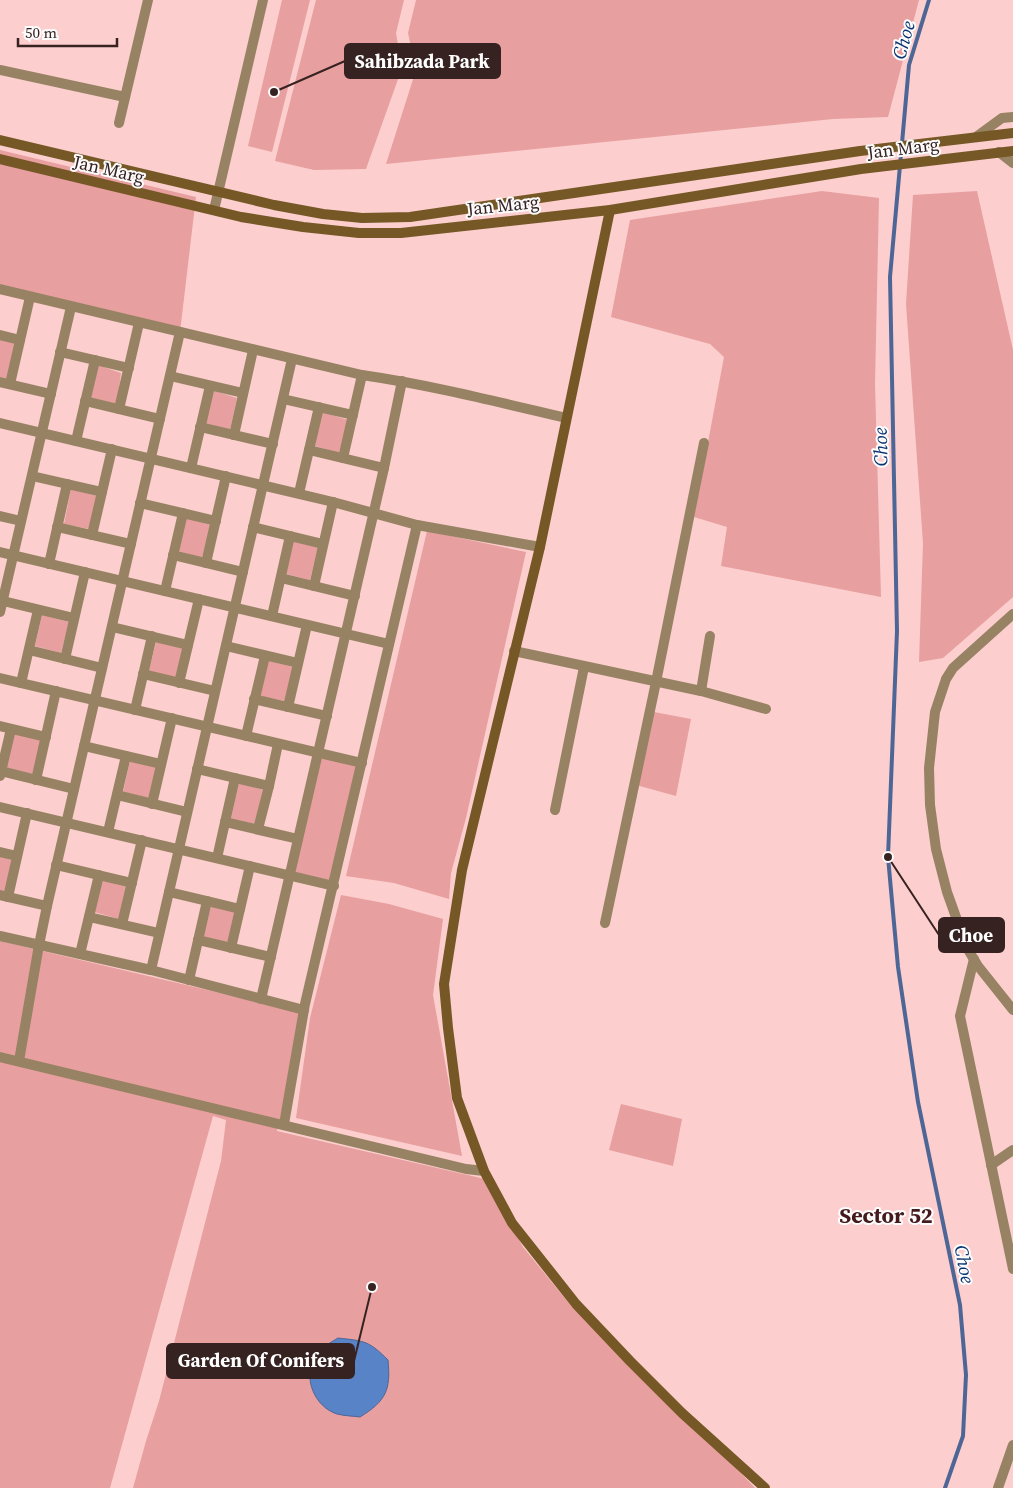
<svg xmlns="http://www.w3.org/2000/svg" width="1013" height="1488" viewBox="0 0 1013 1488" font-family="'Source Serif 4',serif">
	<rect width="100%" height="100%" fill="#fccece"/>
	<g fill="#e89f9f">
		<path d="M 282,0 L 310,0 L 272,152 L 248,146 Z"/>
		<path d="M 316,0 L 404,0 L 396,33 L 402,68 L 366,169 L 314,170 L 275,161 Z"/>
		<path d="M 416,0 L 919,0 L 888,117 L 833,119 L 386,164 L 416,70 L 408,33 Z"/>
		<path d="M 0,150 L 196,197 L 180,332 L 0,294 Z"/>
		<path d="M 822,191 L 879,198 L 875,384 L 881,597 L 721,566 L 727,527 L 694,517 L 724,357 L 710,344 L 611,317 L 630,220 Z"/>
		<path d="M 977,191 L 1013,350 L 1013,597 L 943,658 L 919,662 L 923,543 L 906,304 L 913,195 Z"/>
		<path d="M 0,339 L 16,343 L 7,379 L 0,377 Z"/>
		<path d="M 98,365 L 121,373 L 117,404 L 91,398 Z"/>
		<path d="M 212,390 L 237,398 L 230,430 L 205,424 Z"/>
		<path d="M 322,412 L 348,420 L 339,453 L 315,446 Z"/>
		<path d="M 71,489 L 97,496 L 89,529 L 64,524 Z"/>
		<path d="M 186,518 L 211,525 L 202,558 L 178,551 Z"/>
		<path d="M 427,531 L 526,552 L 466,818 L 451,873 L 449,899 L 394,883 L 346,876 Z"/>
		<path d="M 293,541 L 318,547 L 310,580 L 286,574 Z"/>
		<path d="M 42,615 L 69,622 L 61,653 L 35,646 Z"/>
		<path d="M 156,642 L 184,648 L 176,679 L 149,671 Z"/>
		<path d="M 268,660 L 293,667 L 285,701 L 260,696 Z"/>
		<path d="M 654,712 L 691,719 L 676,796 L 636,785 Z"/>
		<path d="M 14,733 L 41,740 L 33,774 L 6,768 Z"/>
		<path d="M 318,753 L 362,763 L 334,886 L 290,875 Z"/>
		<path d="M 130,761 L 156,767 L 149,798 L 123,792 Z"/>
		<path d="M 239,782 L 263,790 L 255,824 L 231,819 Z"/>
		<path d="M 0,857 L 12,859 L 5,892 L 0,891 Z"/>
		<path d="M 102,880 L 127,887 L 119,919 L 94,912 Z"/>
		<path d="M 341,895 L 389,904 L 443,919 L 433,995 L 462,1156 L 296,1118 L 310,1018 Z"/>
		<path d="M 211,906 L 236,912 L 229,942 L 203,937 Z"/>
		<path d="M 0,941 L 305,1013 L 277,1131 L 485,1179 L 523,1247 L 572,1307 L 683,1412 L 755,1488 L 133,1488 L 146,1441 L 159,1401 L 221,1161 L 226,1120 L 213,1116 L 110,1488 L 0,1488 Z"/>
		<path d="M 621,1104 L 682,1119 L 673,1166 L 609,1150 Z"/>
	</g>
	<path fill="#5883c7" stroke="#4e6696" d="M 338,1338 C 365,1341 369,1341 388,1360 C 391,1390 386,1401 360,1417 C 353,1416 345,1416 337,1414 C 315,1407 302,1378 315,1357 C 320,1348 330,1343 338,1338 Z"/>
	<g fill="none" stroke-linecap="round" stroke-linejoin="round">
		<path stroke="#4e6696" stroke-width="4" d="M 929,0 L 909,65 L 890,277 L 897,631 L 888,857 L 898,967 L 918,1102 L 960,1305 L 966,1375 L 963,1436 L 945,1488"/>
		<g stroke="#978363" stroke-width="10">
			<path d="M 0,70 L 125,97"/>
			<path d="M 119,123 L 148,0"/>
			<path d="M 976,137 L 1002,118 L 1013,117"/>
			<path d="M 999,152 L 1013,163"/>
			<path d="M 214,210 L 263,0"/>
			<path d="M 0,289 L 362,375 C 431,385 498,402 566,418"/>
			<path d="M 0,335 L 20,340"/>
			<path d="M 60,352 L 129,368"/>
			<path d="M 170,376 L 243,393"/>
			<path d="M 0,382 L 51,394"/>
			<path d="M 10,384 L 30,297"/>
			<path d="M 283,399 L 353,415"/>
			<path d="M 85,401 L 160,419"/>
			<path d="M 119,409 L 139,323"/>
			<path d="M 0,423 L 333,502 L 417,525 L 540,547"/>
			<path d="M 200,427 L 273,444"/>
			<path d="M 234,435 L 253,350"/>
			<path d="M 76,441 L 95,360"/>
			<path d="M 309,450 L 384,468"/>
			<path d="M 343,458 L 362,375"/>
			<path d="M 191,468 L 210,386"/>
			<path d="M 32,476 L 102,492"/>
			<path d="M 299,493 L 319,407"/>
			<path d="M 140,503 L 216,521"/>
			<path d="M 0,516 L 21,521"/>
			<path d="M 57,527 L 131,544"/>
			<path d="M 253,527 L 323,544"/>
			<path d="M 92,535 L 112,449"/>
			<path d="M 0,552 L 389,644"/>
			<path d="M 173,555 L 243,572"/>
			<path d="M 206,563 L 226,476"/>
			<path d="M 49,564 L 67,484"/>
			<path d="M 281,578 L 355,596"/>
			<path d="M 314,586 L 333,502"/>
			<path d="M 165,591 L 183,513"/>
			<path d="M 3,601 L 74,618"/>
			<path d="M 0,612 L 71,307"/>
			<path d="M 1013,614 L 953,668 L 946,679 L 935,712 L 929,768 L 930,805 L 936,849 L 947,892 L 967,948 L 978,966 L 1013,1010"/>
			<path d="M 272,616 L 290,536"/>
			<path d="M 112,627 L 188,645"/>
			<path d="M 226,646 L 298,663"/>
			<path d="M 29,650 L 102,668"/>
			<path d="M 514,651 L 701,691 L 766,709"/>
			<path d="M 65,659 L 85,572"/>
			<path d="M 143,674 L 215,691"/>
			<path d="M 0,678 L 362,763"/>
			<path d="M 21,683 L 38,610"/>
			<path d="M 179,683 L 199,599"/>
			<path d="M 701,691 L 710,636"/>
			<path d="M 254,699 L 327,716"/>
			<path d="M 288,707 L 307,625"/>
			<path d="M 135,710 L 152,636"/>
			<path d="M 0,726 L 46,737"/>
			<path d="M 246,736 L 265,656"/>
			<path d="M 84,746 L 161,764"/>
			<path d="M 197,769 L 235,778"/>
			<path d="M 1,771 L 74,789"/>
			<path d="M 0,776 L 11,729"/>
			<path d="M 36,780 L 56,691"/>
			<path d="M 117,795 L 187,812"/>
			<path d="M 152,804 L 172,718"/>
			<path d="M 0,807 L 334,886"/>
			<path d="M 555,810 L 584,667"/>
			<path d="M 225,822 L 298,839"/>
			<path d="M 258,829 L 269,786"/>
			<path d="M 108,832 L 126,756"/>
			<path d="M 0,852 L 17,856"/>
			<path d="M 217,858 L 235,778 L 269,786 L 278,744"/>
			<path d="M 56,865 L 132,883"/>
			<path d="M 169,892 L 207,901"/>
			<path d="M 0,895 L 47,906"/>
			<path d="M 8,897 L 27,813"/>
			<path d="M 89,917 L 159,933"/>
			<path d="M 605,923 L 656,682 L 704,443"/>
			<path d="M 122,924 L 142,840"/>
			<path d="M 0,936 L 151,970 L 304,1010"/>
			<path d="M 198,940 L 271,957"/>
			<path d="M 231,948 L 240,909"/>
			<path d="M 80,954 L 99,875"/>
			<path d="M 974,959 L 960,1016 L 1013,1269"/>
			<path d="M 151,970 L 292,359"/>
			<path d="M 189,980 L 207,901 L 240,909 L 250,866"/>
			<path d="M 261,999 L 384,468 L 402,381"/>
			<path d="M 0,1057 L 466,1169 L 484,1171"/>
			<path d="M 19,1061 L 39,945 L 47,906 L 180,332"/>
			<path d="M 284,1124 L 305,1004 L 417,525"/>
			<path d="M 991,1165 L 1013,1150"/>
			<path d="M 998,1488 L 1013,1445"/>
		</g>
		<g stroke="#755825" stroke-width="10">
			<path d="M 0,140 L 274,205 L 323,214 L 362,218 L 410,217 L 860,151 L 1013,133"/>
			<path d="M 0,159 L 241,217 L 303,227 L 359,233 L 401,233 L 610,210 L 861,169 L 1013,151"/>
			<path d="M 610,210 L 540,547 L 462,870 L 444,984 L 448,1028 L 457,1098 L 484,1171 L 512,1223 L 576,1304 L 630,1361 L 682,1413 L 765,1488"/>
		</g>
	</g>
	<g text-anchor="middle" dominant-baseline="central" stroke-width="4" stroke-linejoin="round" paint-order="stroke">
		<g font-size="18" fill="#372222" stroke="#fcfcfc">
			<text transform="translate(903 148) rotate(-7)">Jan Marg</text>
			<text transform="translate(109 169) rotate(13)">Jan Marg</text>
			<text transform="translate(503 205) rotate(-6)">Jan Marg</text>
		</g>
		<g font-size="19" font-style="italic" fill="#0a3371" stroke="#fcfcfc">
			<text transform="translate(903 40) rotate(-74)">Choe</text>
			<text transform="translate(880 447) rotate(-91)">Choe</text>
			<text transform="translate(965 1264) rotate(79)">Choe</text>
		</g>
		<g font-size="22" font-weight="bold" fill="#441a1c" stroke="#fcfcfc">
			<text x="886" y="1215">Sector 52</text>
		</g>
	</g>
	<path fill="none" stroke="#372222" stroke-width="2" d="M274 92L345 61M888 857L939 935M372 1287L354 1361"/>
	<g fill="#372222" stroke="#fcfcfc" stroke-width="2">
		<circle cx="274" cy="92" r="5"/>
		<circle cx="888" cy="857" r="5"/>
		<circle cx="372" cy="1287" r="5"/>
	</g>
	<g fill="#372222" stroke="#372222" stroke-width="2">
		<rect x="345" y="44" width="155" height="34" rx="5"/>
		<rect x="939" y="918" width="65" height="34" rx="5"/>
		<rect x="167" y="1344" width="187" height="34" rx="5"/>
	</g>
	<g font-size="19" text-anchor="middle" font-weight="bold" fill="#fff">
		<text x="422" y="68">Sahibzada Park</text>
		<text x="971" y="942">Choe</text>
		<text x="261" y="1367">Garden Of Conifers</text>
	</g>
	<path d="M18 38v8h99v-8" fill="none" stroke="#372222" stroke-width="2.5"/>
	<text x="25" y="38" font-size="15" fill="#372222" stroke="#fcfcfc" stroke-width="4" paint-order="stroke">50 m</text>
</svg>
